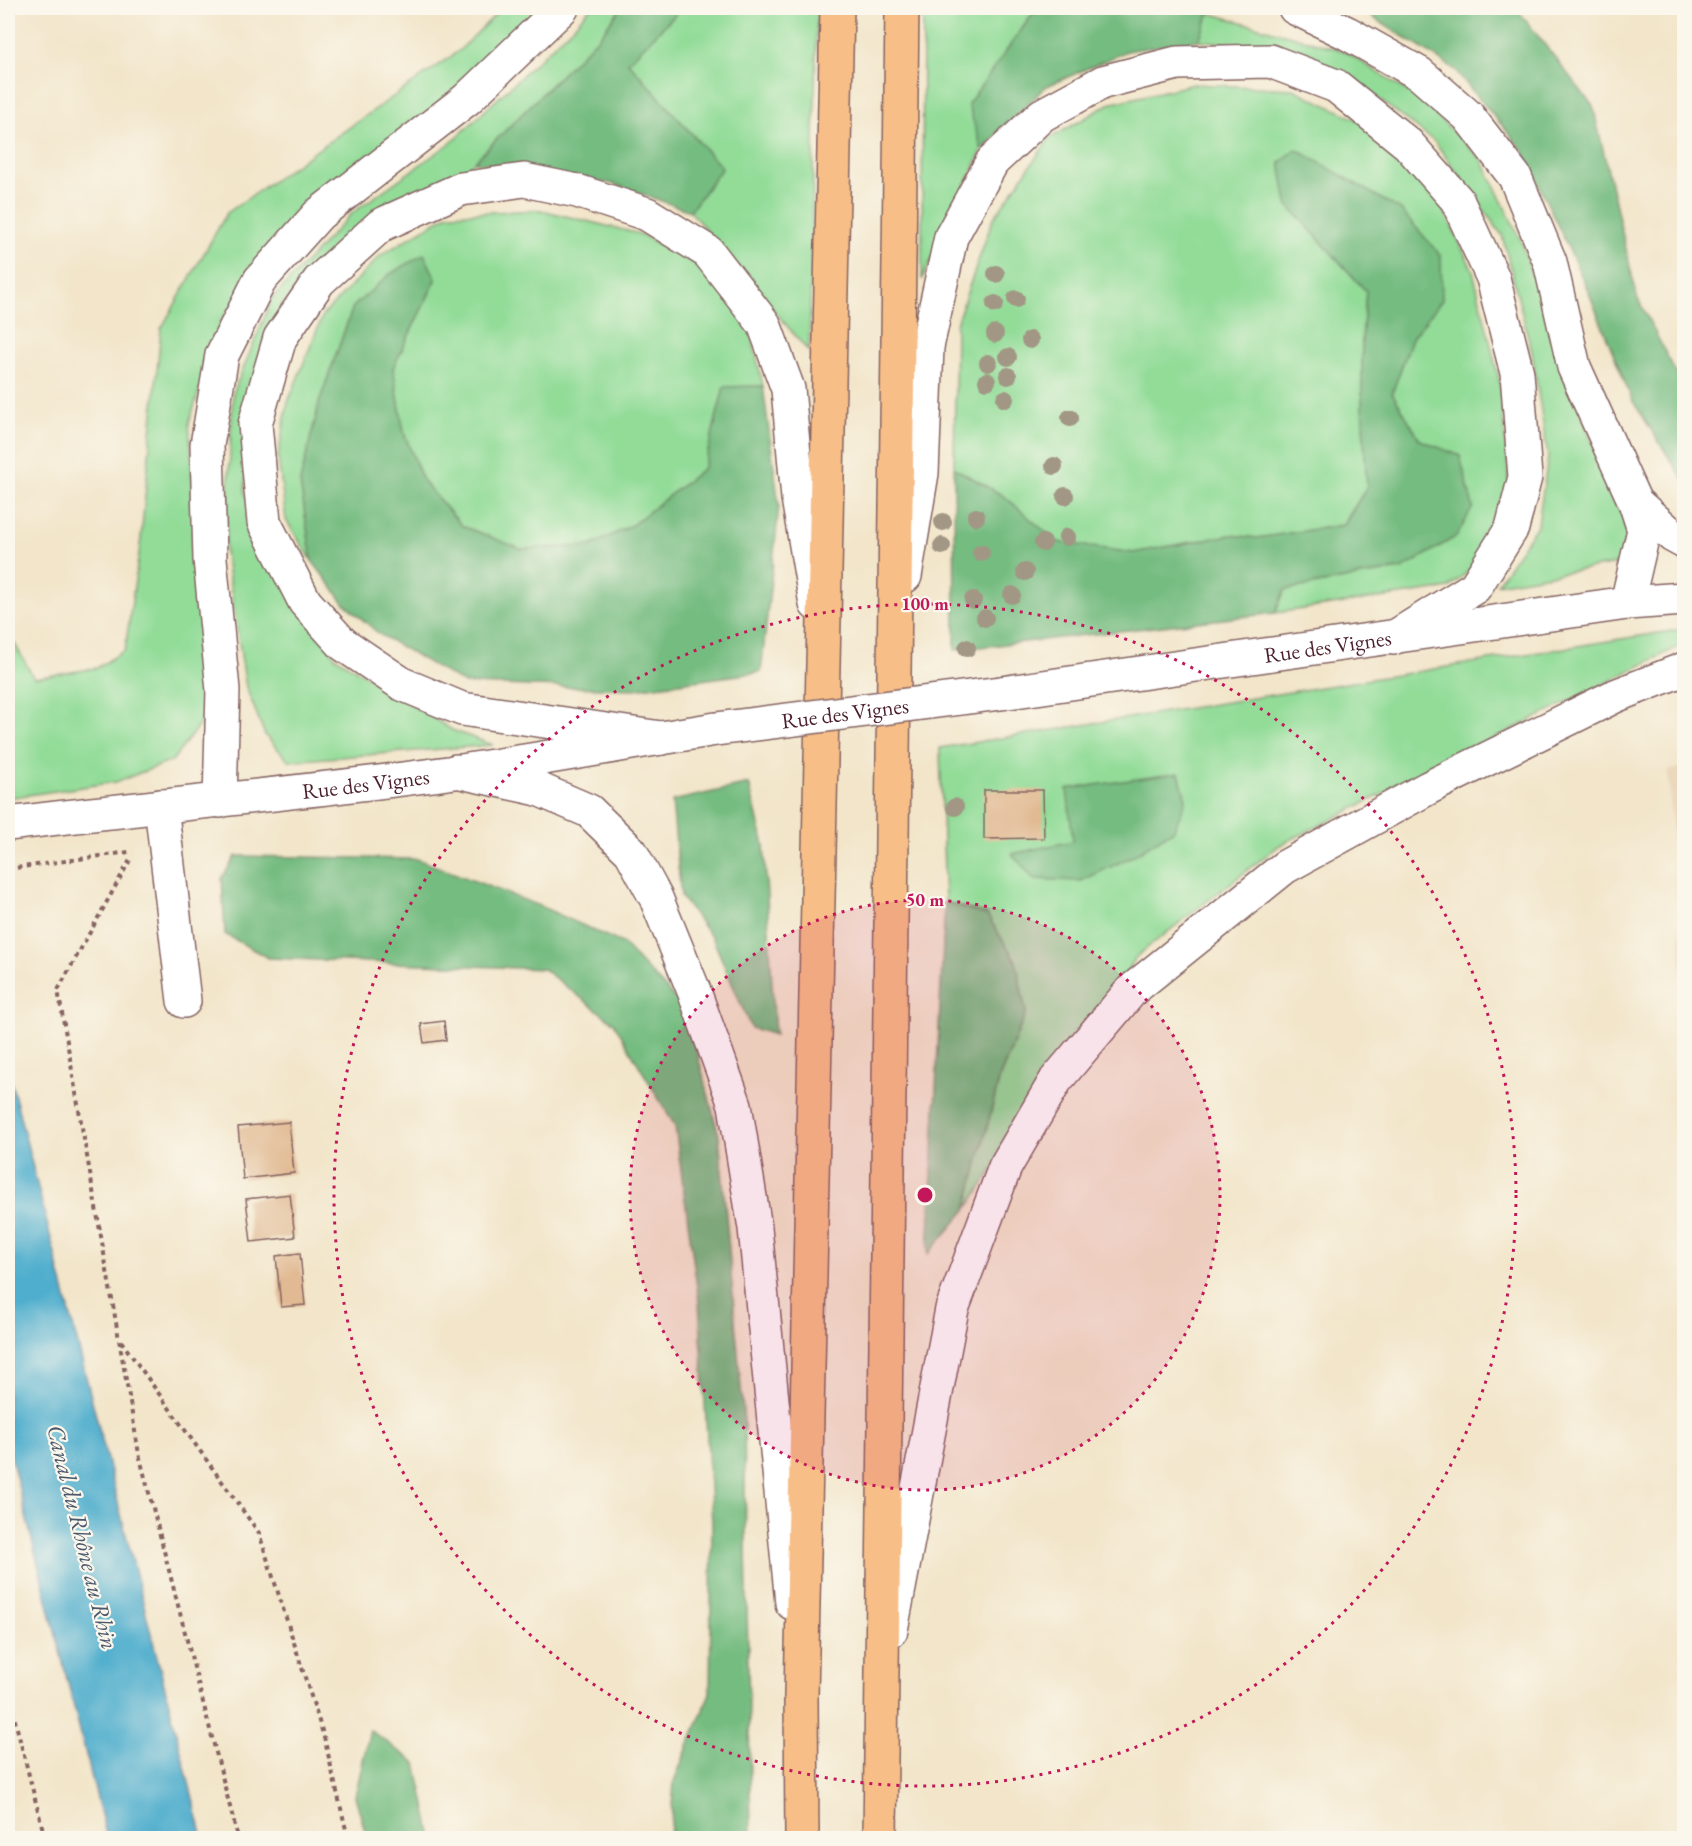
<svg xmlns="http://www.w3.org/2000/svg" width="1692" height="1846" viewBox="0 0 1692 1846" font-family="'EB Garamond',serif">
	<rect width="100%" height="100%" fill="#fbf7ec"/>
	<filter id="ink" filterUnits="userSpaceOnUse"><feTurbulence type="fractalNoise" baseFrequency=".0167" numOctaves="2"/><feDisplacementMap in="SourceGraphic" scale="12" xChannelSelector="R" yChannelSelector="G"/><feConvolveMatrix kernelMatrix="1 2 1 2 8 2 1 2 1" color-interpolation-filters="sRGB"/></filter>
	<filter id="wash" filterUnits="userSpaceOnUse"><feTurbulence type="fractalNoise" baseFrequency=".008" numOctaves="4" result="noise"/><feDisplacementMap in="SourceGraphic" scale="24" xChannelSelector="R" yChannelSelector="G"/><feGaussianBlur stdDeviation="1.35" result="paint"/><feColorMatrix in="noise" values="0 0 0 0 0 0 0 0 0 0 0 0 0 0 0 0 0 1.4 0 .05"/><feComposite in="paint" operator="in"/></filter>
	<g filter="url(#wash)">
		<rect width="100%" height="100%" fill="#f2e5c9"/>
		<path fill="#e8d4b7" d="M 1684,767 L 1684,1008 L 1668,770 Z"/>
		<g fill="#92dc98" stroke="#6e7e62" stroke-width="1.5">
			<path d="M 502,8 L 545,8 L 457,91 L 283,236 L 222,319 L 189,423 L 209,685 L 200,724 L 172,761 L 116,782 L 8,798 L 8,632 L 34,678 L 97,668 L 125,650 L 141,539 L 161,329 L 227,213 L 460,50 Z"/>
			<path d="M 590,8 L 621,8 L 599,37 L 474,162 L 462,172 L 347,239 L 281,306 L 249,394 L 245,493 L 334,656 L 452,730 L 493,745 L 289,761 L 265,735 L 246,687 L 225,552 L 233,393 L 272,299 L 352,213 L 452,142 L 573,27 Z"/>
			<path d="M 682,8 L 817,8 L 809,352 L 690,211 L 722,168 L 628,62 Z"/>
			<path d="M 923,8 L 1037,8 L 1010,45 L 982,150 L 922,280 Z"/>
			<path d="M 1209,13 L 1345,51 L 1422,101 L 1482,160 L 1521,241 L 1561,363 L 1625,524 L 1628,551 L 1622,563 L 1497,584 L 1538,524 L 1548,457 L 1532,352 L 1502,235 L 1435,142 L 1351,78 L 1304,53 L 1199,40 Z"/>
			<path d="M 1194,84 L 1293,89 L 1358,120 L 1438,198 L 1473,271 L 1500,384 L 1509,482 L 1481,560 L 1449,588 L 1275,613 L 1285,590 L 1404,568 L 1460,456 L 1420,440 L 1392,393 L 1413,336 L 1442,300 L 1287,204 L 1366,291 L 1362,340 L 1362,406 L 1367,487 L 1343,525 L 1257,538 L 1230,535 L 1133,553 L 1056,542 L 1004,496 L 954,468 L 956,324 L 993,219 L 1049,139 L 1109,104 Z"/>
			<path d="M 541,210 L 640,234 L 705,269 L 750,328 L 763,386 L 724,387 L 704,468 L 632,525 L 591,546 L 521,550 L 462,526 L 423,481 L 404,433 L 393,368 L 436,280 L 424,255 L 390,274 L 353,307 L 320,400 L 300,482 L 312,561 L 286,520 L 278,457 L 288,402 L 323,315 L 381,255 L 449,214 Z"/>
			<path d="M 1684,629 L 1684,644 L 1280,845 L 1138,955 L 966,1210 L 1000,1076 L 1026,1013 L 987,915 L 945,902 L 940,748 Z"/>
		</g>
		<g fill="#75bc80" stroke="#606e56" stroke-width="1.5">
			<path d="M 621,8 L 682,8 L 628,62 L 722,168 L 690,211 L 614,184 L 474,162 L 599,37 Z"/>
			<path d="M 1037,8 L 1199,8 L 1209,13 L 1199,40 L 1127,51 L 1045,87 L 982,150 L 968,104 Z"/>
			<path d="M 1352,8 L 1516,8 L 1593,106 L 1637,297 L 1684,389 L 1684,481 L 1632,400 L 1587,288 L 1522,149 L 1453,68 L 1366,13 Z"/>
			<path d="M 1296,149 L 1401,210 L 1441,256 L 1442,300 L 1413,336 L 1392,393 L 1420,440 L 1460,456 L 1473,507 L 1457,536 L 1404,568 L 1285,590 L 1275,613 L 955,650 L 954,468 L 1004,496 L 1057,542 L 1133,553 L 1230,535 L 1257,538 L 1344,525 L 1367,487 L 1362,406 L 1362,340 L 1366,291 L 1287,204 L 1280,163 Z"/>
			<path d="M 424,254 L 436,279 L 393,368 L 404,433 L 423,481 L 462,526 L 521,549 L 591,546 L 632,525 L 704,468 L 724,387 L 763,386 L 779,506 L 761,672 L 634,689 L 465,684 L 379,634 L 345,604 L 312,561 L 300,482 L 320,400 L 353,307 L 390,274 Z"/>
			<path d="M 1179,773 L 1186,800 L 1174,830 L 1131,857 L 1081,881 L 1034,879 L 1012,854 L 1073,841 L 1067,789 Z"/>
			<path d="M 749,784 L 764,845 L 775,1035 L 751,1028 L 713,939 L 681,897 L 672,801 Z"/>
			<path d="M 236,856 L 417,859 L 540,906 L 622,943 L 686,1010 L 719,1136 L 744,1422 L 751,1838 L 670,1838 L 674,1781 L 710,1693 L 712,1522 L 699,1302 L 675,1126 L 614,1023 L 543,969 L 268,958 L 225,934 L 222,878 Z"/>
			<path d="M 945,902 L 987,915 L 1016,961 L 1026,1013 L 1000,1076 L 966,1210 L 928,1254 Z"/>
			<path d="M 370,1730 L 416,1763 L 432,1838 L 367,1838 L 355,1796 Z"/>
		</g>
		<path fill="#4faecd" stroke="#4c667c" stroke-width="1.5" d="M 8,1067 L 9,1073 L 203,1838 L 107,1838 L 8,1445 Z"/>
		<g id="blocks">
			<g fill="#e1b992">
				<path d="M 984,790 L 1043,790 L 1044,838 L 984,839 Z"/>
				<path d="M 444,1021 L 446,1040 L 424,1043 L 421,1024 Z"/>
				<path d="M 289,1122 L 294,1173 L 243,1179 L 238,1127 Z"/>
				<path d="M 290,1194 L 295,1237 L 251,1242 L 246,1199 Z"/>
				<path d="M 300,1253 L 305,1305 L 281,1307 L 276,1256 Z"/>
			</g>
		</g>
	</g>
	<g filter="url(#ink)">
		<use href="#blocks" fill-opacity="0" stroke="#856462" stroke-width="1.5"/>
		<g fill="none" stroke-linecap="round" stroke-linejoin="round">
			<defs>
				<g id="minor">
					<path d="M 1295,8 L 1347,33 L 1420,74 L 1468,116 L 1515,177 L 1550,262 L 1574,367 L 1635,502 L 1644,530 L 1627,603"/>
					<path d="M 1635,502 L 1673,536 L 1684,542"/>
					<path d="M 905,576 L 922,473 L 927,347 L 951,237 L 992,162 L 1042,115 L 1103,82 L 1177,63 L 1270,61 L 1336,86 L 1408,144 L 1457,200 L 1493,278 L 1517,373 L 1525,477 L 1512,528 L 1475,587 L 1393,638"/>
					<path id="s1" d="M 1001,693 L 1627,603 L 1684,599"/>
					<path d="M 661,738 L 462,709 L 402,684 L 343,644 L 305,602 L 264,522 L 255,424 L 280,338 L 319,281 L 381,225 L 461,189 L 524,180 L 577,191 L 647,214 L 708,252 L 764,324 L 788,389 L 798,498 L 816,604"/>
					<path d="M 456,771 L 538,789 L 589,811 L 631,852 L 656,898 L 694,991 L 735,1105 L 755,1228 L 792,1603"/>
					<path d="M 220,801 L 223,690 L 210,559 L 207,445 L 222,355 L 260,280 L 319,214 L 467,99 L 562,8"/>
					<path d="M 161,806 L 184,1001"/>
					<path id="s2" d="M 8,824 C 157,805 306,793 455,772 C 542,759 629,743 716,729"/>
					<path d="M 891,1630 L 952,1309 L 1005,1167 L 1056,1080 L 1132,990 L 1285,867 L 1428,788 L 1615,696 L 1684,669"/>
				</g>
				<g id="major">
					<path d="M 802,1838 L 801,1697 L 837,8"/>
					<path d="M 880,1838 L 902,8"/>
				</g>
			</defs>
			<use href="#minor" stroke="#856462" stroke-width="36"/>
			<use href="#major" stroke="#856462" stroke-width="36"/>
			<g stroke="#856462" stroke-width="4" stroke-dasharray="4.5 4.5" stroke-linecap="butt">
				<path d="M 130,860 L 58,990 L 139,1454 L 238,1838"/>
				<path d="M 8,869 L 129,852"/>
				<path d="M 121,1341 L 259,1533 L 324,1737 L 348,1838"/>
				<path d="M 8,1693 L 45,1838"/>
			</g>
			<use href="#minor" stroke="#fff" stroke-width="33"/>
			<use href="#major" stroke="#f7be87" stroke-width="33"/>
			<defs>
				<g id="minor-bridge">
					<path id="s3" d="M 716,729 L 1001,693"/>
				</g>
			</defs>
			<use href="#minor-bridge" stroke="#856462" stroke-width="36" stroke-linecap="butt"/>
			<use href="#minor-bridge" stroke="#fff" stroke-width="33"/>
		</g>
		<g fill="#a29784">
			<circle cx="996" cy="274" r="9"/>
			<circle cx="1016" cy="299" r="9"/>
			<circle cx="995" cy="304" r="9"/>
			<circle cx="995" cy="334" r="9"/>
			<circle cx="1030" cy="340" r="9"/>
			<circle cx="1008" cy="357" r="9"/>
			<circle cx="988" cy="363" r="9"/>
			<circle cx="1008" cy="376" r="9"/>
			<circle cx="987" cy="381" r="9"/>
			<circle cx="1005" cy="399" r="9"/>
			<circle cx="1070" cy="418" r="9"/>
			<circle cx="1054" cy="466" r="9"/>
			<circle cx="1065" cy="496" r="9"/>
			<circle cx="976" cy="517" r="9"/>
			<circle cx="943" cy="522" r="9"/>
			<circle cx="1067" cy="537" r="9"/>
			<circle cx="1043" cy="543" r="9"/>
			<circle cx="942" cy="546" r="9"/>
			<circle cx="981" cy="553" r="9"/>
			<circle cx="1025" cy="572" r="9"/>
			<circle cx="1012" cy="595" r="9"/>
			<circle cx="973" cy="600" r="9"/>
			<circle cx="985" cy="618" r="9"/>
			<circle cx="967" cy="648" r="9"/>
			<circle cx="955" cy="807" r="9"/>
		</g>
	</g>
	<circle cx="925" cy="1195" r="295" fill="#c2185b" fill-opacity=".12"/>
	<g fill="none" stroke="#c2185b" stroke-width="3" stroke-dasharray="3 6">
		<circle cx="925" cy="1195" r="295"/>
		<circle cx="925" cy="1195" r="591"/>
	</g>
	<g text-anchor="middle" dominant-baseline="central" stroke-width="4.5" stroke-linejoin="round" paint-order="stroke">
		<g font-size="22" fill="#4a1f2b" stroke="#fbf7ec">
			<text stroke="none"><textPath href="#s1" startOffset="330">Rue des Vignes</textPath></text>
			<text stroke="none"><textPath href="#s3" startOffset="130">Rue des Vignes</textPath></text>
			<text stroke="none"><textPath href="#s2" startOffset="360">Rue des Vignes</textPath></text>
		</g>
		<g font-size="24" font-style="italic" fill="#4c586c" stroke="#fbf7ec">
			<text transform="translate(83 1537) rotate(76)">Canal du Rhône au Rhin</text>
		</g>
	</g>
	<circle cx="925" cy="1195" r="9" fill="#c2185b" stroke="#fbf7ec" stroke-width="3"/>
	<g font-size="18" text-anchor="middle" font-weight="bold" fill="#c2185b" stroke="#fbf7ec" stroke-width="4.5" stroke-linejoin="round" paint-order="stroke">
		<text x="925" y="610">100 m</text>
		<text x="925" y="906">50 m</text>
	</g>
	<rect width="1692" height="1846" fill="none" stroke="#fbf7ec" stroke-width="30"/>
</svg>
